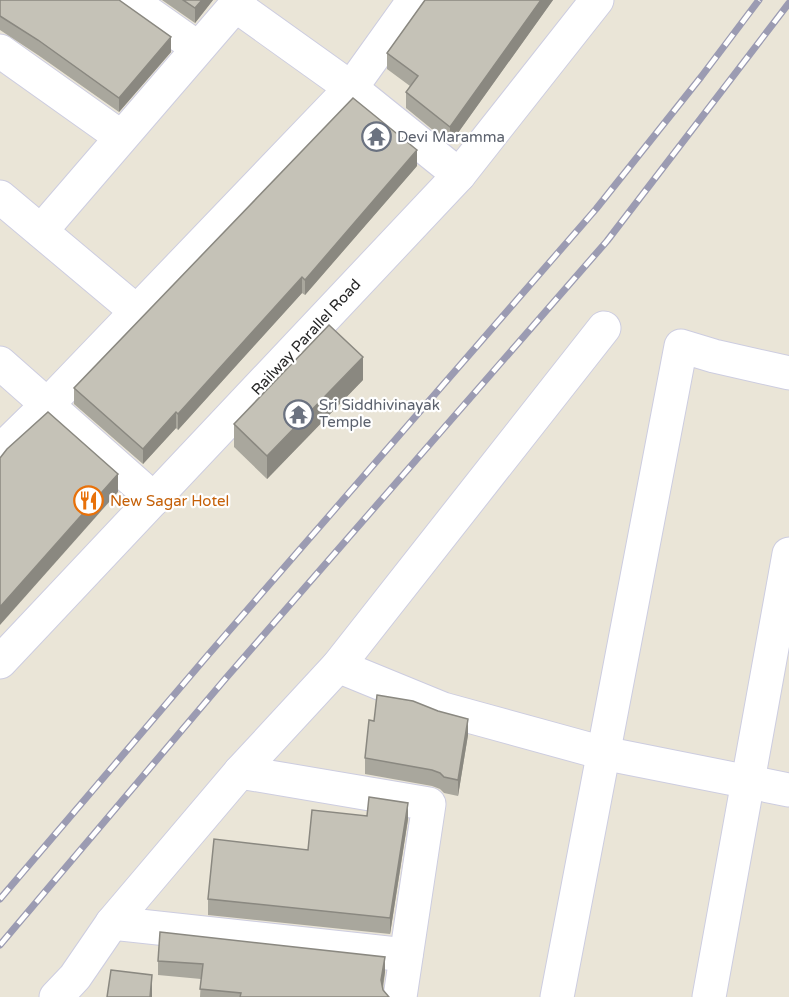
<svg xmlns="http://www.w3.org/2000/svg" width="789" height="997" viewBox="0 0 789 997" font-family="'Varela Round',sans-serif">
	<rect width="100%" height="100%" fill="#eae5d7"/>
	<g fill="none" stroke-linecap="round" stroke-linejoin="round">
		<defs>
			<g id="minor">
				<path d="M 130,0 L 198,48"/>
				<path d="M 235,5 L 351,88 L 459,175"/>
				<path d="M 0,51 L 121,137"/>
				<path d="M 0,197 L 136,311"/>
				<path d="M 41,231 L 240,0"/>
				<path d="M 0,363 L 154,499"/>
				<path d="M 0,451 L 47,405 L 351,88 L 414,0"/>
				<path d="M 0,662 L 459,175 L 597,0"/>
				<path d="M 338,666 L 443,709 L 603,753 L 789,790"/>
				<path d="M 240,772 L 429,804 L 400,997"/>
				<path d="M 112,923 L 406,955"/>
				<path d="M 56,997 L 75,977 L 112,923 L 240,772 L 338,666 L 604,328"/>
				<path d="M 557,997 L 681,346 L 714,356 L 789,373"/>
				<path d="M 709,997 L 789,554"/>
			</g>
		</defs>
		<use href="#minor" stroke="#cdcde0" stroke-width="35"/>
		<use href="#minor" stroke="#fff" stroke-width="33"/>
		<defs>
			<g id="rail">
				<path d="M 0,899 L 208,655 L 596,209 L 701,77 L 759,0"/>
				<path d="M 0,945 L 226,678 L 607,241 L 789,3"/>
			</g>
		</defs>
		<use href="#rail" stroke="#9b9bb2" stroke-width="7"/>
		<use href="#rail" stroke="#fff" stroke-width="4.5" stroke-dasharray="14" stroke-linecap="butt"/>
	</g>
	<g fill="#a9a79d">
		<path d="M 0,0 L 171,52 L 119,112 L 38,55 L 0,30 Z"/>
		<path d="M 162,0 L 213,0 L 195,23 Z"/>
		<path d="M 425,0 L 553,0 L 450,144 L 406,108 L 406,92 L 410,86 L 387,69 L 387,53 Z"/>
		<path d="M 417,166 L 305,295 L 302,293 L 178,430 L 176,428 L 143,464 L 74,404 L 74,388 Z"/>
		<path d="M 363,380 L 267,479 L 234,447 L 234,424 Z"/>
		<path d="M 468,735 L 458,796 L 444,793 L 440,789 L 432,786 L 365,774 L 365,758 Z"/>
		<path d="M 367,816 L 408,819 L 390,934 L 208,915 L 208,899 L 308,850 Z"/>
		<path d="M 158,961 L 385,972 L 383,990 L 389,997 L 200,997 L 201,979 L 158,975 Z"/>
	</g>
	<g fill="#8a8880">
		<path d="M 202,0 L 213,0 L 195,23 L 195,8 Z"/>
		<path d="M 541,0 L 553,0 L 450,144 L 450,127 Z"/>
		<path d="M 171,37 L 171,52 L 119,112 L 119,98 Z"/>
		<path d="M 417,150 L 417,166 L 305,295 L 305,280 Z"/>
		<path d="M 302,277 L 302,293 L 178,430 L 178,414 Z"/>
		<path d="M 363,357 L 363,380 L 267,479 L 267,456 Z"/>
		<path d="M 176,412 L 176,428 L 143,464 L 143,449 Z"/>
		<path d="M 118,474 L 118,492 L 0,625 L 0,607 Z"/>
		<path d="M 468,719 L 468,735 L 458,796 L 458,780 Z"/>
		<path d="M 408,803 L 408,819 L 390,934 L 390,918 Z"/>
		<path d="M 385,957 L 385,972 L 381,995 L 381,980 Z"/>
		<path d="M 152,975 L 152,997 L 150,997 Z"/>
	</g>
	<g fill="#c5c2b7" stroke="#8a8880" stroke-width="1.5">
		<path d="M 0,0 L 119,0 L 171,37 L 119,98 L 38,40 L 0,16 Z"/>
		<path d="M 183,0 L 202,0 L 195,8 Z"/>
		<path d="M 425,0 L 541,0 L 450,127 L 406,92 L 418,76 L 387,53 Z"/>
		<path d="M 353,98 L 417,150 L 305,280 L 302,277 L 178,414 L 176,412 L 143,449 L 74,388 Z"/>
		<path d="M 329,325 L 363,357 L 267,456 L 234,424 Z"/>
		<path d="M 48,412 L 118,474 L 0,607 L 0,458 L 7,449 Z"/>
		<path d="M 377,695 L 413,701 L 438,711 L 468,719 L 458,780 L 444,777 L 440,773 L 432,770 L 365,758 L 369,720 L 374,721 Z"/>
		<path d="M 369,797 L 408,803 L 390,918 L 208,899 L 214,839 L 308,850 L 312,810 L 367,816 Z"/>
		<path d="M 160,932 L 385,957 L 381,980 L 383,990 L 389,997 L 240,997 L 241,993 L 200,989 L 203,964 L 158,961 Z"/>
		<path d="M 111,970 L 152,975 L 150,997 L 107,997 Z"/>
	</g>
	<defs>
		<symbol id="temple-ring" viewBox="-11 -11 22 22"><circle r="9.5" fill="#fff" stroke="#6b7280" stroke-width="1.5"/><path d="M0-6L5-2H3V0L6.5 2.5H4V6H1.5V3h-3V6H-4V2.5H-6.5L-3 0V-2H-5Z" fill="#6b7280"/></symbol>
		<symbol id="restaurant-ring" viewBox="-11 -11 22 22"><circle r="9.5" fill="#fff" stroke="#e8710a" stroke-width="1.5"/><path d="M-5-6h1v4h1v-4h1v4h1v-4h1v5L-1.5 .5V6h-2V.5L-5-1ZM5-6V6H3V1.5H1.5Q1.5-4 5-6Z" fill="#e8710a"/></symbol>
	</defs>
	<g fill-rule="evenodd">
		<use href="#temple-ring" x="360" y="120" width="33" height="33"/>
		<use href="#temple-ring" x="282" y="398" width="33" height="33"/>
		<use href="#restaurant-ring" x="72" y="484" width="33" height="33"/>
	</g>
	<g text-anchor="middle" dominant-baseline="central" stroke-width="4.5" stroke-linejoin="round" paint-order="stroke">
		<g font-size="15" fill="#5b616d" stroke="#fff" text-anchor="start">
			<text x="397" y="137">Devi Maramma</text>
			<text x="319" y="405">Sri Siddhivinayak<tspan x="319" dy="17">Temple</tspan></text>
		</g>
		<g font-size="15" fill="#272727" stroke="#fff">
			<text transform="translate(306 337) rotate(-47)">Railway Parallel Road</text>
		</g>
		<g font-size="15" fill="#c56008" stroke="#fff" text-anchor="start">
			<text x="110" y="501">New Sagar Hotel</text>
		</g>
	</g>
</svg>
